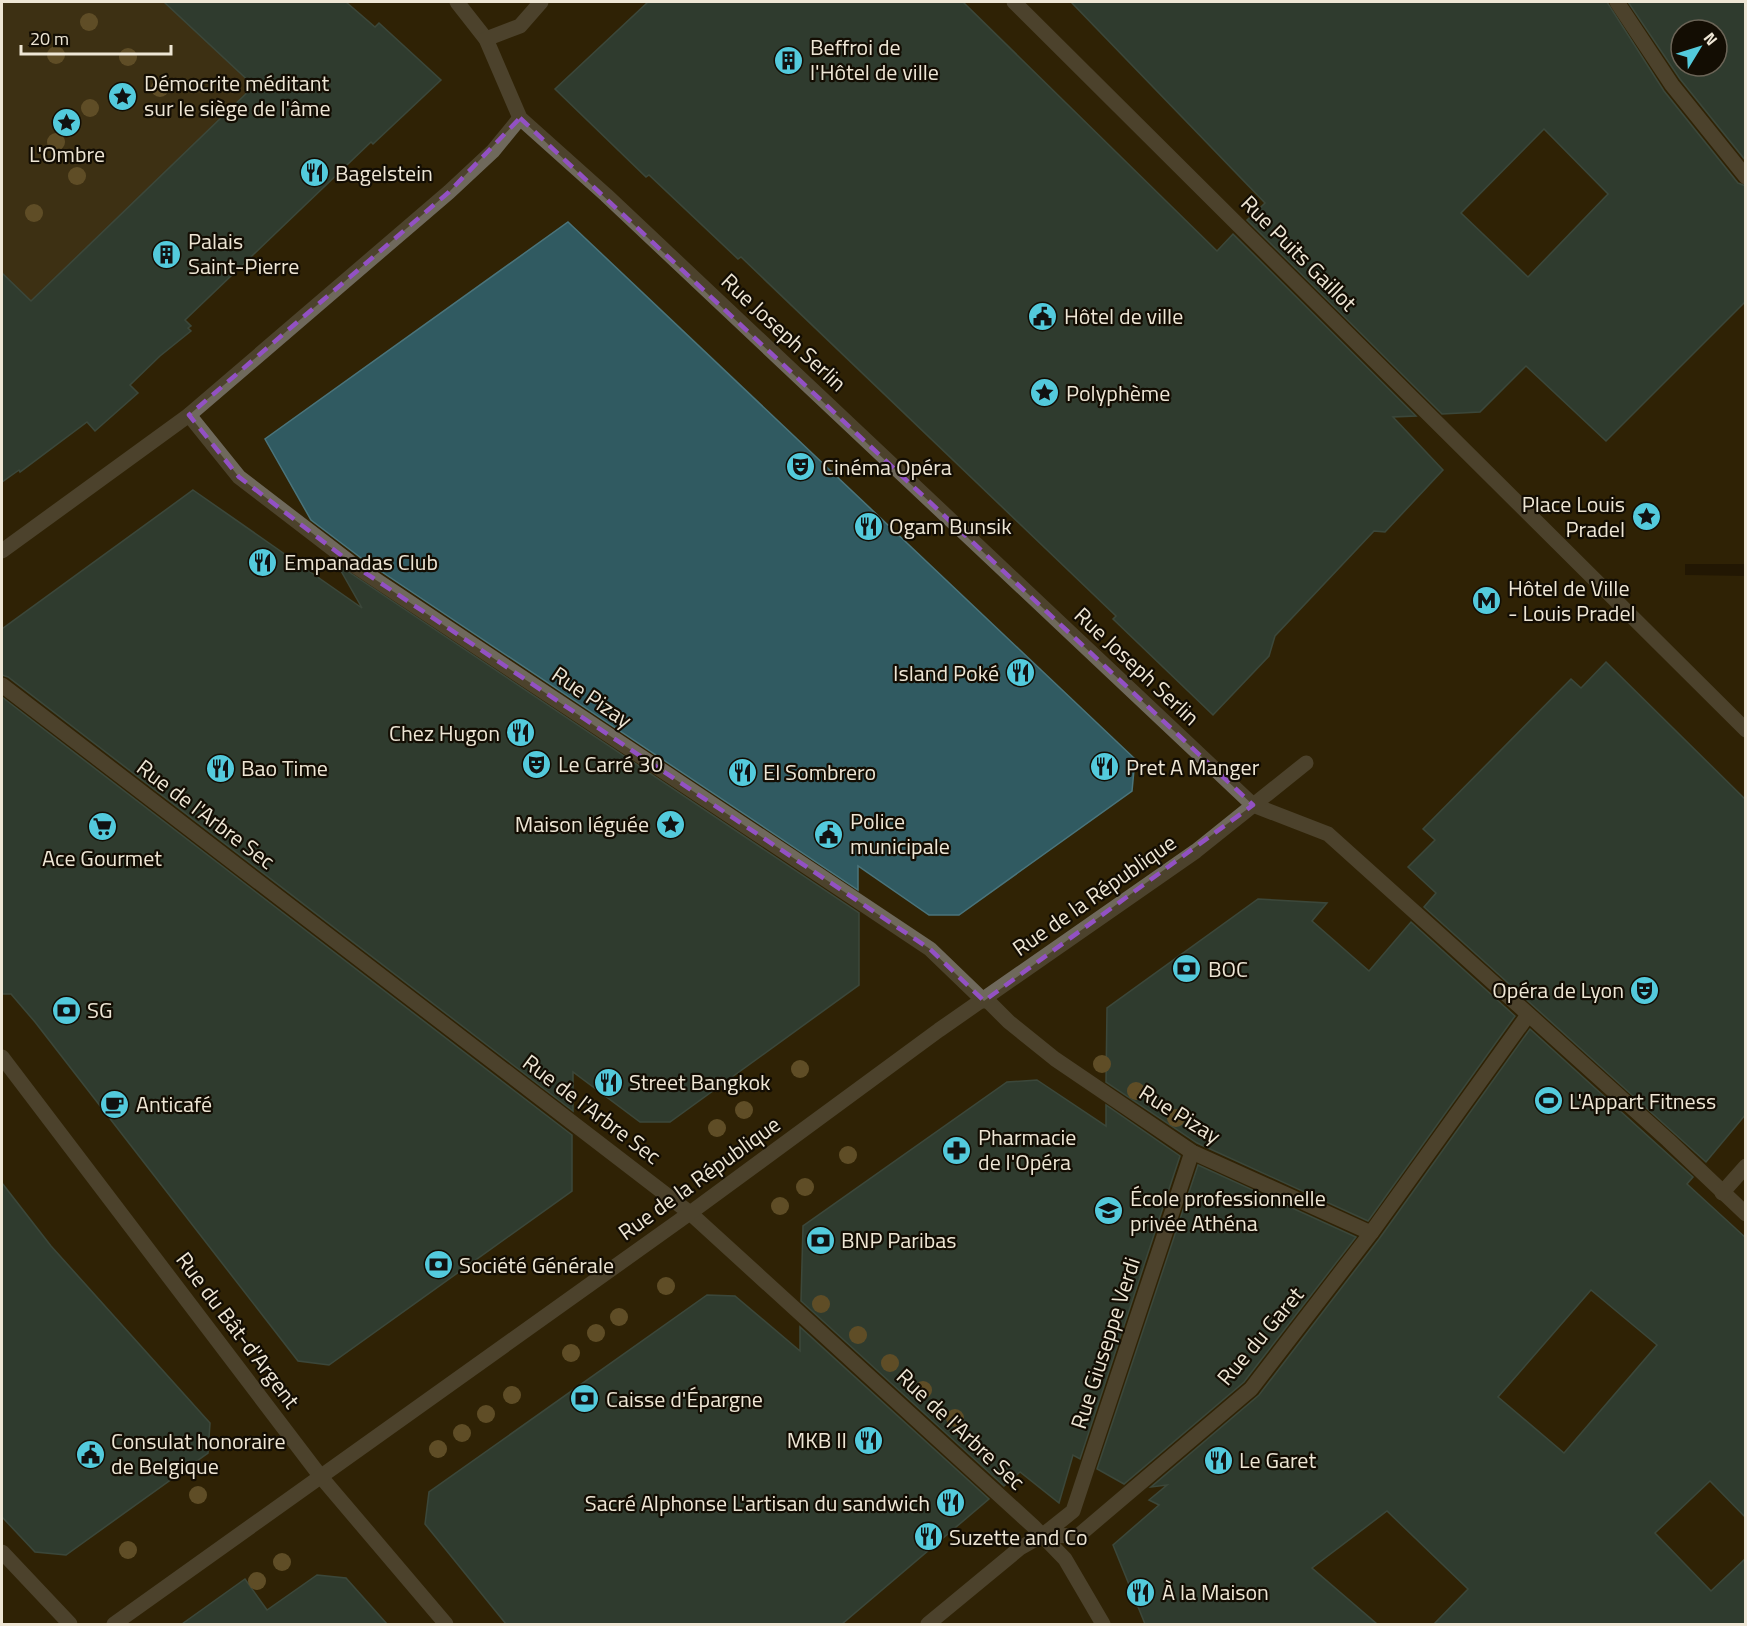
<svg xmlns="http://www.w3.org/2000/svg" width="1747" height="1626" viewBox="0 0 1747 1626" font-family="'Titillium Web',sans-serif">
	<rect width="100%" height="100%" fill="#302305"/>
	<path fill="#4e4024" d="M 2,2 L 236,2 L 319,80 L 32,357 L 2,329 Z"/>
	<path fill="#130a00" d="M 1685,564 L 1745,564 L 1745,576 L 1685,575 Z"/>
	<g fill="#305a61" stroke="#4a747b" stroke-width="1.5" fill-rule="evenodd">
		<path d="M 164,2 L 346,2 L 375,27 L 379,23 L 441,80 L 373,144 L 371,142 L 185,320 L 191,326 L 188,328 L 191,331 L 160,356 L 130,385 L 138,393 L 95,431 L 87,422 L 20,472 L 19,470 L 2,482 L 2,273 L 31,301 L 254,86 Z"/>
		<path d="M 648,2 L 963,2 L 1217,251 L 1233,234 L 1416,416 L 1393,417 L 1443,470 L 1385,532 L 1374,531 L 1275,636 L 1269,656 L 1213,715 L 1113,619 L 1116,616 L 741,257 L 738,259 L 649,175 L 646,177 L 555,89 Z"/>
		<path d="M 1071,2 L 1607,2 L 1664,91 L 1738,183 L 1746,186 L 1746,301 L 1606,441 L 1526,366 L 1480,412 L 1442,414 L 1247,220 L 1265,203 ZM 1544,129 L 1608,194 L 1528,277 L 1461,213 Z"/>
		<path d="M 1628,2 L 1746,2 L 1746,161 L 1680,79 ZM 1681,30 L 1717,30 L 1717,66 L 1681,66 Z"/>
		<path d="M 568,222 L 1135,759 L 1132,791 L 959,915 L 929,915 L 858,866 L 858,890 L 361,558 L 311,520 L 265,439 Z"/>
		<path d="M 193,490 L 362,608 L 337,564 L 859,913 L 859,985 L 670,1122 L 640,1122 L 573,1072 L 573,1111 L 8,677 L 2,675 L 2,629 Z"/>
		<path d="M 1606,662 L 1746,800 L 1746,1114 L 1706,1162 L 1424,907 L 1436,893 L 1408,867 L 1435,840 L 1423,829 L 1571,679 L 1581,688 Z"/>
		<path d="M 2,697 L 572,1135 L 572,1191 L 329,1365 L 298,1361 L 35,1022 L 11,994 L 2,994 Z"/>
		<path d="M 1258,899 L 1327,903 L 1312,921 L 1369,971 L 1411,922 L 1515,1016 L 1368,1221 L 1197,1143 L 1106,1082 L 1107,1008 Z"/>
		<path d="M 1530,1029 L 1693,1177 L 1687,1184 L 1746,1238 L 1746,1518 L 1710,1481 L 1655,1533 L 1711,1591 L 1746,1558 L 1746,1624 L 1434,1624 L 1468,1589 L 1387,1511 L 1312,1568 L 1377,1624 L 1145,1624 L 1113,1545 L 1159,1505 L 1149,1500 L 1167,1485 L 1151,1487 L 1259,1395 L 1379,1239 ZM 1591,1290 L 1657,1345 L 1564,1453 L 1498,1397 Z"/>
		<path d="M 1037,1080 L 1106,1126 L 1106,1105 L 1180,1156 L 1080,1459 L 1073,1455 L 1059,1503 L 1020,1472 L 1004,1486 L 801,1301 L 803,1226 L 1007,1082 Z"/>
		<path d="M 1198,1165 L 1356,1237 L 1244,1382 L 1124,1484 L 1097,1469 Z"/>
		<path d="M 2,1183 L 51,1246 L 210,1423 L 208,1453 L 66,1555 L 35,1552 L 2,1517 Z"/>
		<path d="M 707,1295 L 735,1296 L 800,1351 L 800,1327 L 989,1499 L 842,1624 L 506,1624 L 425,1524 L 429,1492 Z"/>
		<path d="M 317,1575 L 346,1578 L 387,1624 L 182,1624 L 245,1579 L 267,1610 Z"/>
	</g>
	<g fill="none" stroke-linecap="round" stroke-linejoin="round">
		<g stroke="#6f695c" stroke-width="15">
			<path d="M 457,2 L 486,39 L 520,118 L 606,195 L 1253,805 L 1328,834 L 1668,1140 L 1746,1214"/>
			<path d="M 1014,2 L 1746,730"/>
			<path d="M 1617,2 L 1672,85 L 1746,177"/>
			<path d="M 486,39 L 520,26 L 541,2"/>
			<path d="M 189,415 L 239,477 L 355,566 L 930,949 L 984,1001"/>
			<path d="M 2,551 L 189,415 L 449,192 L 493,151 L 520,118"/>
			<path d="M 2,685 L 690,1213 L 1033,1526 L 1065,1559 L 1103,1624"/>
			<path d="M 986,999 L 1009,1022 L 1055,1059 L 1192,1152 L 1371,1233"/>
			<path d="M 2,1057 L 321,1477 L 446,1624"/>
			<path d="M 1722,1193 L 1746,1166"/>
			<path d="M 1043,1535 L 1073,1511 L 1192,1152"/>
			<path d="M 2,1552 L 70,1624"/>
			<path d="M 114,1624 L 690,1213 L 939,1030 L 1196,851 L 1306,763"/>
			<path d="M 928,1624 L 1020,1548 L 1043,1535 L 1078,1536 L 1251,1389 L 1371,1233 L 1528,1015"/>
		</g>
	</g>
	<g fill="#9a824f">
		<circle cx="89" cy="22" r="9"/>
		<circle cx="56" cy="55" r="9"/>
		<circle cx="128" cy="57" r="9"/>
		<circle cx="160" cy="88" r="9"/>
		<circle cx="90" cy="108" r="9"/>
		<circle cx="56" cy="142" r="9"/>
		<circle cx="77" cy="176" r="9"/>
		<circle cx="34" cy="213" r="9"/>
		<circle cx="1102" cy="1064" r="9"/>
		<circle cx="800" cy="1069" r="9"/>
		<circle cx="1136" cy="1091" r="9"/>
		<circle cx="744" cy="1110" r="9"/>
		<circle cx="1176" cy="1118" r="9"/>
		<circle cx="717" cy="1128" r="9"/>
		<circle cx="848" cy="1155" r="9"/>
		<circle cx="805" cy="1187" r="9"/>
		<circle cx="780" cy="1206" r="9"/>
		<circle cx="666" cy="1286" r="9"/>
		<circle cx="821" cy="1304" r="9"/>
		<circle cx="619" cy="1317" r="9"/>
		<circle cx="596" cy="1333" r="9"/>
		<circle cx="858" cy="1335" r="9"/>
		<circle cx="571" cy="1353" r="9"/>
		<circle cx="890" cy="1363" r="9"/>
		<circle cx="923" cy="1390" r="9"/>
		<circle cx="512" cy="1395" r="9"/>
		<circle cx="486" cy="1414" r="9"/>
		<circle cx="955" cy="1418" r="9"/>
		<circle cx="462" cy="1433" r="9"/>
		<circle cx="438" cy="1449" r="9"/>
		<circle cx="198" cy="1495" r="9"/>
		<circle cx="128" cy="1550" r="9"/>
		<circle cx="282" cy="1562" r="9"/>
		<circle cx="257" cy="1581" r="9"/>
	</g>
	<path d="M0 0H1747V1626H0ZM 520,118 L 1253,805 L 984,1001 L 930,949 L 355,566 L 239,477 L 189,415 L 449,192 Z" fill="#302305" fill-opacity=".55" fill-rule="evenodd"/>
	<path fill="none" stroke="#9251c3" stroke-width="4.5" stroke-dasharray="12 8" stroke-linejoin="round" d="M 520,118 L 1253,805 L 984,1001 L 930,949 L 355,566 L 239,477 L 189,415 L 449,192 Z"/>
	<defs>
		<symbol id="building-disc" viewBox="-11 -11 22 22"><circle r="9.5" fill="#53cadc" stroke="#130d03"/><path d="M-4-6H4V6H1V3H-1V6H-4ZM-2.5-4.3h1.7v1.8h-1.7ZM.8-4.3h1.7v1.8H.8ZM-2.5-1h1.7V.8h-1.7ZM.8-1h1.7V.8H.8Z" fill="#111"/></symbol>
		<symbol id="sight-disc" viewBox="-11 -11 22 22"><circle r="9.5" fill="#53cadc" stroke="#130d03"/><path d="M0-6L1.8-2.2L6-1.7L2.9 1.2L3.7 5.4L0 3.3L-3.7 5.4L-2.9 1.2L-6-1.7L-1.8-2.2Z" fill="#111"/></symbol>
		<symbol id="restaurant-disc" viewBox="-11 -11 22 22"><circle r="9.5" fill="#53cadc" stroke="#130d03"/><path d="M-5-6h1v4h1v-4h1v4h1v-4h1v5L-1.5 .5V6h-2V.5L-5-1ZM5-6V6H3V1.5H1.5Q1.5-4 5-6Z" fill="#111"/></symbol>
		<symbol id="civic-disc" viewBox="-11 -11 22 22"><circle r="9.5" fill="#53cadc" stroke="#130d03"/><path d="M-.6-6.5H3V-4.5H.6V-3L4-1V1h2V6H-6V1h2V-1L-.6-3ZM-1.2 2.5V6h2.4V2.5Z" fill="#111"/></symbol>
		<symbol id="theatre-disc" viewBox="-11 -11 22 22"><circle r="9.5" fill="#53cadc" stroke="#130d03"/><path d="M-5-5.5Q0-4 5-5.5V0Q5 5 0 6Q-5 5-5 0ZM-3.3-2.5H-1v1.5H-3.3ZM1-2.5H3.3v1.5H1ZM-2.8 1Q0 5.5 2.8 1Z" fill="#111"/></symbol>
		<symbol id="metro-disc" viewBox="-11 -11 22 22"><circle r="9.5" fill="#53cadc" stroke="#130d03"/><path d="M-5.5 5V-5H-3L0 0L3-5H5.5V5H3V-.5L0 4L-3-.5V5Z" fill="#111"/></symbol>
		<symbol id="supermarket-disc" viewBox="-11 -11 22 22"><circle r="9.5" fill="#53cadc" stroke="#130d03"/><path d="M-6-5.5h2.5l.6 2H6L4.5 2H-2.5L-4.4-4H-6ZM-1.5 3.2a1.3 1.3 0 1 0 .1 0ZM3 3.2a1.3 1.3 0 1 0 .1 0Z" fill="#111"/></symbol>
		<symbol id="bank-disc" viewBox="-11 -11 22 22"><circle r="9.5" fill="#53cadc" stroke="#130d03"/><path d="M-6-4H6V4H-6ZM0-2.3a2.3 2.3 0 1 0 0 4.6a2.3 2.3 0 1 0 0-4.6Z" fill="#111"/></symbol>
		<symbol id="stadium-disc" viewBox="-11 -11 22 22"><circle r="9.5" fill="#53cadc" stroke="#130d03"/><path d="M0-5a6.5 5 0 1 0 0 10a6.5 5 0 1 0 0-10ZM-3.5-1.8h7v3.6h-7Z" fill="#111"/></symbol>
		<symbol id="cafe-disc" viewBox="-11 -11 22 22"><circle r="9.5" fill="#53cadc" stroke="#130d03"/><path d="M-5.5-4.5H6V0H3Q3 3.5 0 3.5H-2.5Q-5.5 3.5-5.5 0ZM3-3.2v2h1.7v-2ZM-6 4.5H4V6H-6Z" fill="#111"/></symbol>
		<symbol id="pharmacy-disc" viewBox="-11 -11 22 22"><circle r="9.5" fill="#53cadc" stroke="#130d03"/><path d="M-2-6h4v4h4v4h-4v4h-4v-4h-4v-4h4Z" fill="#111"/></symbol>
		<symbol id="school-disc" viewBox="-11 -11 22 22"><circle r="9.5" fill="#53cadc" stroke="#130d03"/><path d="M0-5L7-2L0 1L-7-2ZM-4 1L0 2.5L4 1V4Q0 6-4 4Z" fill="#111"/></symbol>
	</defs>
	<g fill-rule="evenodd">
		<use href="#building-disc" x="772" y="44" width="33" height="33"/>
		<use href="#sight-disc" x="106" y="80" width="33" height="33"/>
		<use href="#sight-disc" x="50" y="106" width="33" height="33"/>
		<use href="#restaurant-disc" x="298" y="156" width="33" height="33"/>
		<use href="#building-disc" x="150" y="238" width="33" height="33"/>
		<use href="#civic-disc" x="1026" y="300" width="33" height="33"/>
		<use href="#sight-disc" x="1028" y="376" width="33" height="33"/>
		<use href="#theatre-disc" x="784" y="450" width="33" height="33"/>
		<use href="#sight-disc" x="1630" y="500" width="33" height="33"/>
		<use href="#restaurant-disc" x="852" y="510" width="33" height="33"/>
		<use href="#restaurant-disc" x="246" y="546" width="33" height="33"/>
		<use href="#metro-disc" x="1470" y="584" width="33" height="33"/>
		<use href="#restaurant-disc" x="1004" y="656" width="33" height="33"/>
		<use href="#restaurant-disc" x="504" y="716" width="33" height="33"/>
		<use href="#theatre-disc" x="520" y="748" width="33" height="33"/>
		<use href="#restaurant-disc" x="1088" y="750" width="33" height="33"/>
		<use href="#restaurant-disc" x="204" y="752" width="33" height="33"/>
		<use href="#restaurant-disc" x="726" y="756" width="33" height="33"/>
		<use href="#sight-disc" x="654" y="808" width="33" height="33"/>
		<use href="#supermarket-disc" x="86" y="810" width="33" height="33"/>
		<use href="#civic-disc" x="812" y="818" width="33" height="33"/>
		<use href="#bank-disc" x="1170" y="952" width="33" height="33"/>
		<use href="#theatre-disc" x="1628" y="974" width="33" height="33"/>
		<use href="#bank-disc" x="50" y="994" width="33" height="33"/>
		<use href="#restaurant-disc" x="592" y="1066" width="33" height="33"/>
		<use href="#stadium-disc" x="1532" y="1084" width="33" height="33"/>
		<use href="#cafe-disc" x="98" y="1088" width="33" height="33"/>
		<use href="#pharmacy-disc" x="940" y="1134" width="33" height="33"/>
		<use href="#school-disc" x="1092" y="1194" width="33" height="33"/>
		<use href="#bank-disc" x="804" y="1224" width="33" height="33"/>
		<use href="#bank-disc" x="422" y="1248" width="33" height="33"/>
		<use href="#bank-disc" x="568" y="1382" width="33" height="33"/>
		<use href="#restaurant-disc" x="852" y="1424" width="33" height="33"/>
		<use href="#civic-disc" x="74" y="1438" width="33" height="33"/>
		<use href="#restaurant-disc" x="1202" y="1444" width="33" height="33"/>
		<use href="#restaurant-disc" x="934" y="1486" width="33" height="33"/>
		<use href="#restaurant-disc" x="912" y="1520" width="33" height="33"/>
		<use href="#restaurant-disc" x="1124" y="1576" width="33" height="33"/>
	</g>
	<g text-anchor="middle" dominant-baseline="central" stroke-width="4.5" stroke-linejoin="round" paint-order="stroke">
		<g font-size="22" fill="#eee6d5" stroke="#130d03" text-anchor="start">
			<text x="810" y="47">Beffroi de<tspan x="810" dy="25">l'Hôtel de ville</tspan></text>
			<text x="144" y="83">Démocrite méditant<tspan x="144" dy="25">sur le siège de l'âme</tspan></text>
			<text x="67" y="154" text-anchor="middle">L'Ombre</text>
			<text x="335" y="173">Bagelstein</text>
			<text x="188" y="241">Palais<tspan x="188" dy="25">Saint-Pierre</tspan></text>
			<text x="1064" y="316">Hôtel de ville</text>
			<text x="1066" y="393">Polyphème</text>
			<text x="822" y="467">Cinéma Opéra</text>
			<text x="1625" y="504" text-anchor="end">Place Louis<tspan x="1625" dy="25">Pradel</tspan></text>
			<text x="889" y="526">Ogam Bunsik</text>
			<text x="284" y="562">Empanadas Club</text>
			<text x="1508" y="588">Hôtel de Ville<tspan x="1508" dy="25">- Louis Pradel</tspan></text>
			<text x="999" y="673" text-anchor="end">Island Poké</text>
			<text x="500" y="733" text-anchor="end">Chez Hugon</text>
			<text x="558" y="764">Le Carré 30</text>
			<text x="1126" y="767">Pret A Manger</text>
			<text x="241" y="768">Bao Time</text>
			<text x="763" y="772">El Sombrero</text>
			<text x="850" y="821">Police<tspan x="850" dy="25">municipale</tspan></text>
			<text x="649" y="824" text-anchor="end">Maison léguée</text>
			<text x="102" y="858" text-anchor="middle">Ace Gourmet</text>
			<text x="1208" y="969">BOC</text>
			<text x="1624" y="990" text-anchor="end">Opéra de Lyon</text>
			<text x="87" y="1010">SG</text>
			<text x="629" y="1082">Street Bangkok</text>
			<text x="1569" y="1101">L'Appart Fitness</text>
			<text x="136" y="1104">Anticafé</text>
			<text x="978" y="1137">Pharmacie<tspan x="978" dy="25">de l'Opéra</tspan></text>
			<text x="1130" y="1198">École professionnelle<tspan x="1130" dy="25">privée Athéna</tspan></text>
			<text x="841" y="1240">BNP Paribas</text>
			<text x="459" y="1265">Société Générale</text>
			<text x="606" y="1399">Caisse d'Épargne</text>
			<text x="847" y="1440" text-anchor="end">MKB II</text>
			<text x="111" y="1441">Consulat honoraire<tspan x="111" dy="25">de Belgique</tspan></text>
			<text x="1239" y="1460">Le Garet</text>
			<text x="930" y="1503" text-anchor="end">Sacré Alphonse L'artisan du sandwich</text>
			<text x="949" y="1537">Suzette and Co</text>
			<text x="1162" y="1592">À la Maison</text>
		</g>
		<g font-size="22" fill="#eee6d5" stroke="#130d03">
			<text transform="translate(1299 253) rotate(45)">Rue Puits Gaillot</text>
			<text transform="translate(784 332) rotate(43)">Rue Joseph Serlin</text>
			<text transform="translate(1137 666) rotate(43)">Rue Joseph Serlin</text>
			<text transform="translate(592 697) rotate(34)">Rue Pizay</text>
			<text transform="translate(206 814) rotate(37)">Rue de l'Arbre Sec</text>
			<text transform="translate(1094 895) rotate(-35)">Rue de la République</text>
			<text transform="translate(592 1109) rotate(37)">Rue de l'Arbre Sec</text>
			<text transform="translate(1180 1114) rotate(32)">Rue Pizay</text>
			<text transform="translate(699 1178) rotate(-36)">Rue de la République</text>
			<text transform="translate(238 1330) rotate(53)">Rue du Bât-d'Argent</text>
			<text transform="translate(1260 1336) rotate(-50)">Rue du Garet</text>
			<text transform="translate(1105 1343) rotate(-72)">Rue Giuseppe Verdi</text>
			<text transform="translate(961 1429) rotate(43)">Rue de l'Arbre Sec</text>
		</g>
	</g>
	<rect width="1747" height="1626" fill="none" stroke="#eee6d5" stroke-width="6"/>
	<g transform="translate(1699 48) rotate(52)"><circle r="28" fill="#130d03" stroke="#6b6457" stroke-width="1.5"/>
	<path d="M0-4.5L10 22L0 15L-10 22Z" fill="#53cadc"/>
	<text y="-9" font-size="16" font-weight="bold" text-anchor="middle" fill="#eee6d5">N</text>
	</g>
	<path d="M21 45v9h150v-9" fill="none" stroke="#eee6d5" stroke-width="3"/>
	<text x="30" y="45" font-size="18" fill="#eee6d5" stroke="#130d03" stroke-width="4.5" paint-order="stroke">20 m</text>
</svg>
